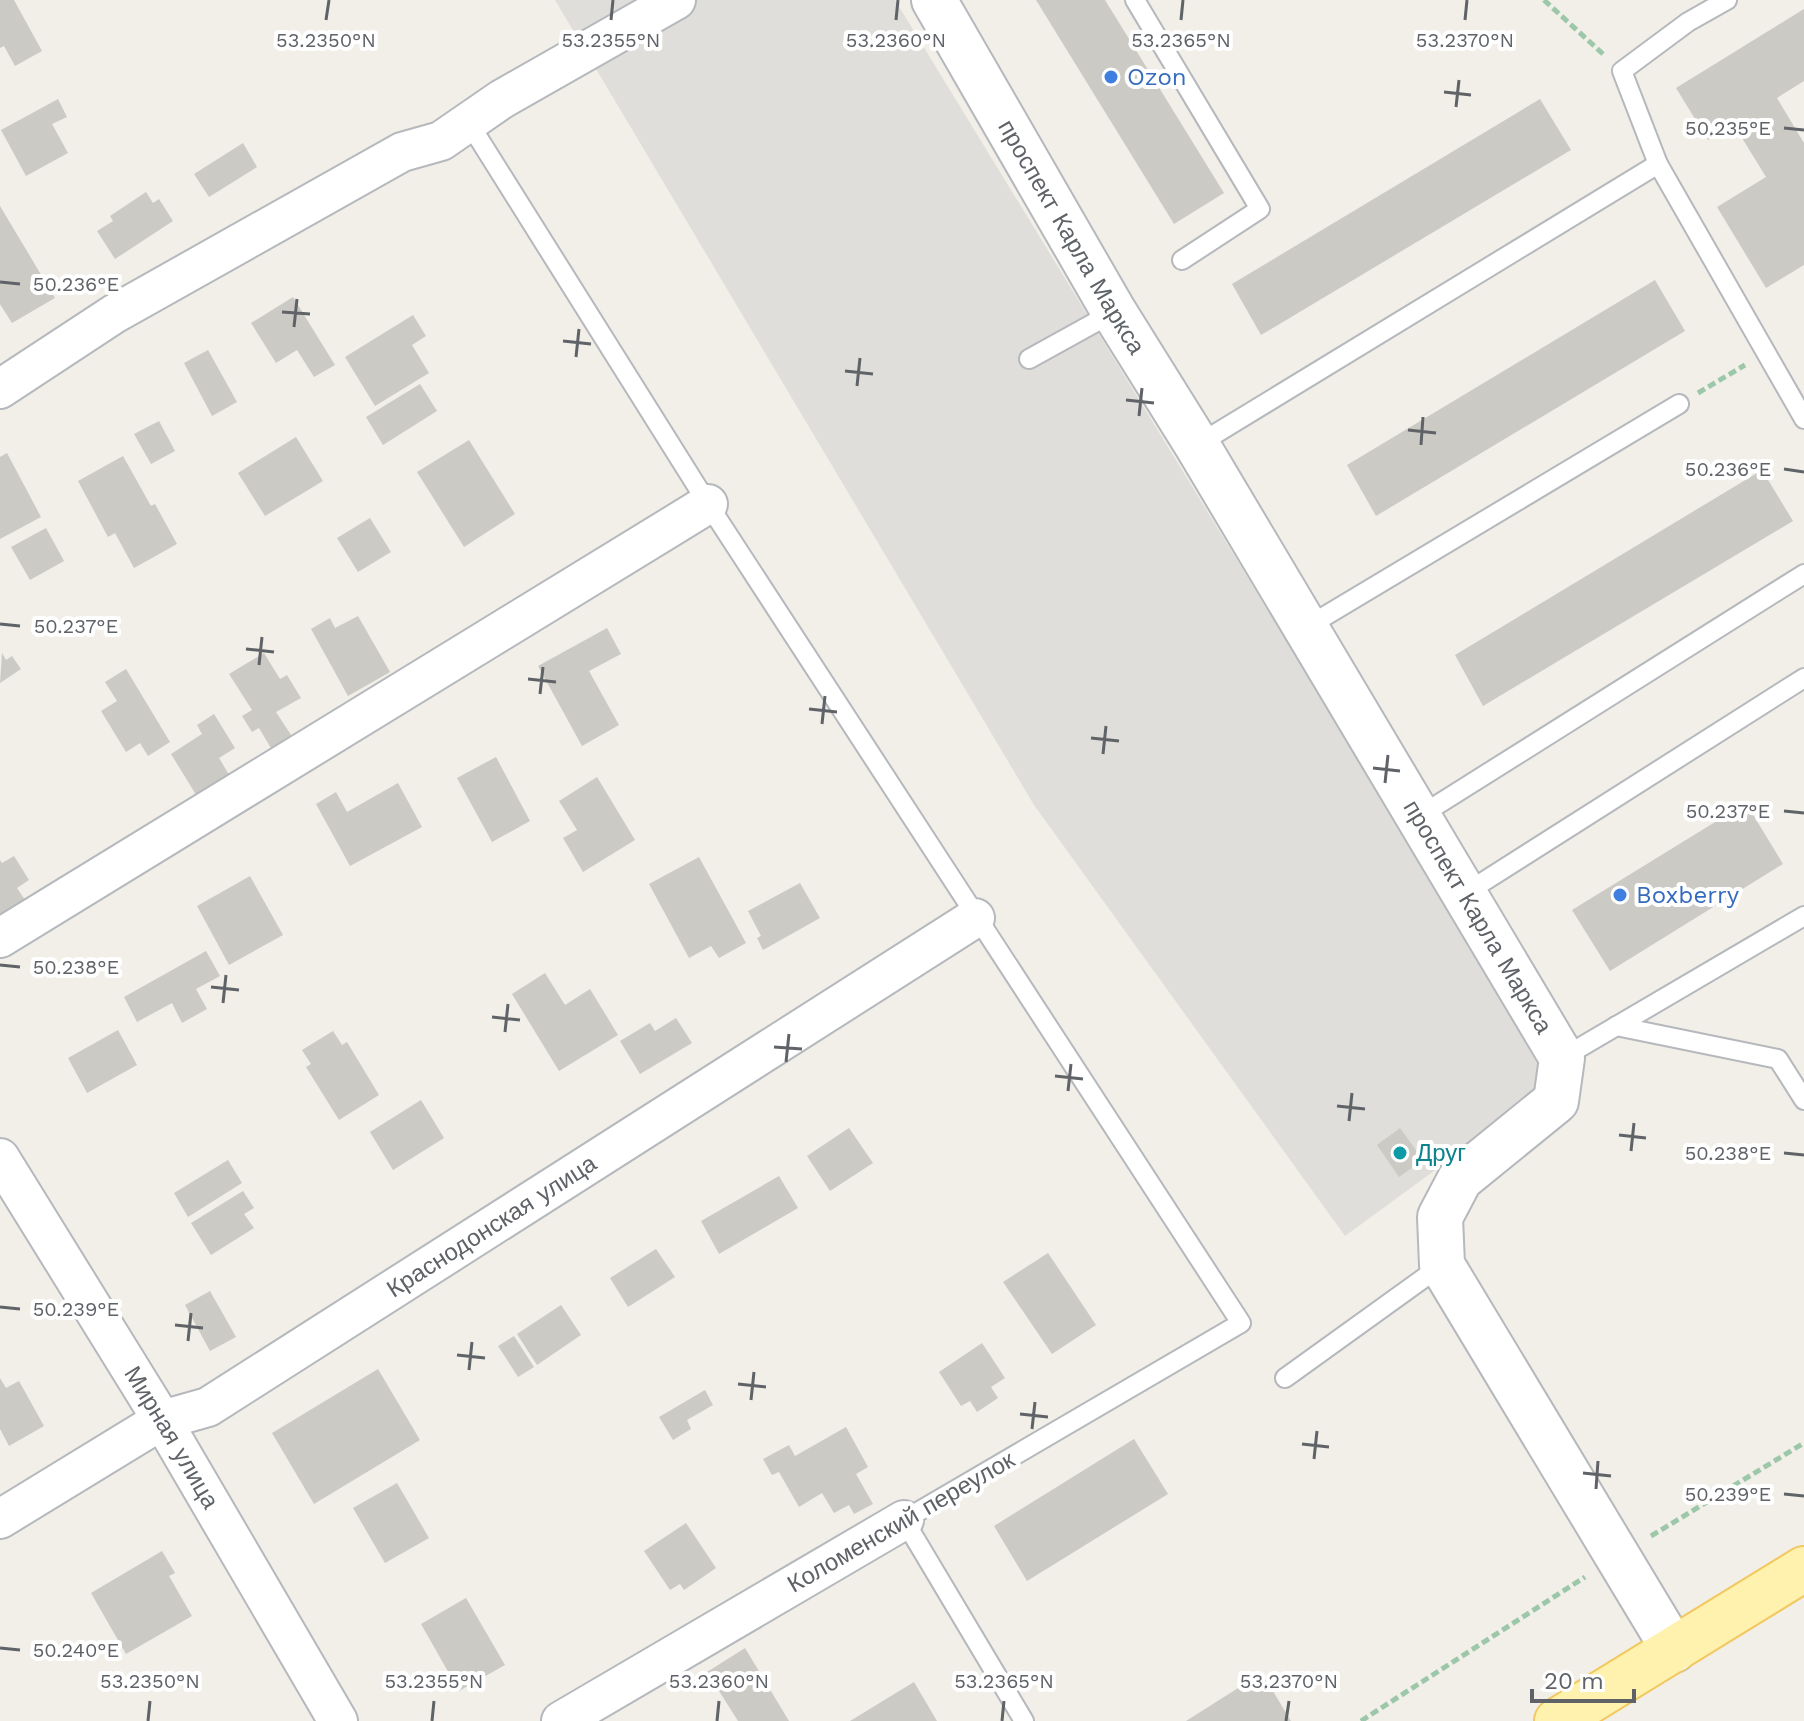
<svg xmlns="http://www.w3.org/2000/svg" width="1804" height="1721" viewBox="0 0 1804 1721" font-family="'Work Sans',sans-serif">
	<rect width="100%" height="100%" fill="#f1efe8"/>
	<path fill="#e0deda" d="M 555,0 L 895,0 L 1543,1061 L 1538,1095 L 1345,1236 L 1034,805 Z"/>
	<g fill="#cccac5">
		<path d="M 0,0 L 14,0 L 42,51 L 15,66 L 4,46 L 0,48 Z"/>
		<path d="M 1036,0 L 1105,0 L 1224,193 L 1174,224 Z"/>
		<path d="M 1804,9 L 1804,81 L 1777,98 L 1804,143 L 1804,265 L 1766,288 L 1717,207 L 1766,177 L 1734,125 L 1708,140 L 1676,88 Z"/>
		<path d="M 58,99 L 67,117 L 52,124 L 68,153 L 26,176 L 1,130 Z"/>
		<path d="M 1540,99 L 1571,150 L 1261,335 L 1232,284 Z"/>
		<path d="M 243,143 L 257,167 L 209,197 L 194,174 Z"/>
		<path d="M 146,192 L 153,203 L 159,199 L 173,221 L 115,259 L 97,231 L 113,221 L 110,216 Z"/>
		<path d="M 0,206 L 55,298 L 12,323 L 0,304 Z"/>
		<path d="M 1655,280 L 1685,331 L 1376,516 L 1347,465 Z"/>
		<path d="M 293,297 L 335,365 L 314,377 L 297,350 L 276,363 L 251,323 Z"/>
		<path d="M 413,315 L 426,336 L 412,345 L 429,373 L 375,406 L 345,357 Z"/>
		<path d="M 208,350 L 237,402 L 212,416 L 184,363 Z"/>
		<path d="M 420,384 L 437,411 L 383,445 L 366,417 Z"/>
		<path d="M 159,421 L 175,451 L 151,464 L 134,434 Z"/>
		<path d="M 296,437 L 323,481 L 265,516 L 238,473 Z"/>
		<path d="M 469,440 L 515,514 L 464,547 L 417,472 Z"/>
		<path d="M 7,453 L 41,517 L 0,539 L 0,457 Z"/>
		<path d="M 123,456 L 151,506 L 155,504 L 177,544 L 134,568 L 115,533 L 108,537 L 78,481 Z"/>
		<path d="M 1762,470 L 1793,521 L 1483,706 L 1455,655 Z"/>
		<path d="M 370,518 L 391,552 L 358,572 L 337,538 Z"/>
		<path d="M 46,528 L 64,561 L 30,580 L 11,547 Z"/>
		<path d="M 358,616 L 390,672 L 348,696 L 311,629 L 330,618 L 335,628 Z"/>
		<path d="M 607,628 L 621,654 L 589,671 L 619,725 L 582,746 L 538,666 Z"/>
		<path d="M 2,653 L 6,660 L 12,656 L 21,669 L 0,683 Z"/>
		<path d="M 264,653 L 280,679 L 287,675 L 301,698 L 276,712 L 293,738 L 272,750 L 259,728 L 252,732 L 242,716 L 252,710 L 229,674 Z"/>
		<path d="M 126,669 L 170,742 L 148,756 L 140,743 L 126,752 L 101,711 L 117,701 L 105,682 Z"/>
		<path d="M 214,714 L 235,748 L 219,758 L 231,778 L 198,798 L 171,754 L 202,734 L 197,725 Z"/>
		<path d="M 496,757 L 530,821 L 492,842 L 457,778 Z"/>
		<path d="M 597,777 L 635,840 L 583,872 L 563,838 L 577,830 L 559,801 Z"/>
		<path d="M 398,783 L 422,827 L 350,866 L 316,804 L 336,792 L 347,812 Z"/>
		<path d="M 1746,803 L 1783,864 L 1610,971 L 1572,910 Z"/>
		<path d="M 14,856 L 29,880 L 17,888 L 25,900 L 0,915 L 0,860 L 2,863 Z"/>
		<path d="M 699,857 L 746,943 L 719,958 L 711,946 L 689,958 L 649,884 Z"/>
		<path d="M 250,876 L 283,935 L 229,965 L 197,906 Z"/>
		<path d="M 800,883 L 820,918 L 763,950 L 757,938 L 761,936 L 748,911 Z"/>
		<path d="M 206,951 L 220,976 L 196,989 L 207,1009 L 182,1023 L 172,1003 L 137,1022 L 124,997 Z"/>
		<path d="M 545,973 L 565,1005 L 590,989 L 618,1035 L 559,1071 L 512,994 Z"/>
		<path d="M 676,1018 L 692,1043 L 640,1074 L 620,1041 L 650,1023 L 655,1031 Z"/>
		<path d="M 118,1030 L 137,1065 L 87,1093 L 68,1058 Z"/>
		<path d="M 333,1031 L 342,1045 L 347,1042 L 379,1095 L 339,1120 L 306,1067 L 311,1064 L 302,1050 Z"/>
		<path d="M 421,1100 L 444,1138 L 393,1170 L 370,1132 Z"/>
		<path d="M 849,1128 L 873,1163 L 830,1191 L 807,1156 Z"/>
		<path d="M 1400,1128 L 1423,1160 L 1399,1177 L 1377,1145 Z"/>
		<path d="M 228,1160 L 242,1183 L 188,1217 L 174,1193 Z"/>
		<path d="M 779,1176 L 798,1208 L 719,1254 L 701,1221 Z"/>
		<path d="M 243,1191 L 254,1208 L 244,1214 L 254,1228 L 211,1255 L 191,1223 Z"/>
		<path d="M 656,1249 L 675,1277 L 628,1307 L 610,1278 Z"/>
		<path d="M 1048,1253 L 1096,1325 L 1052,1354 L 1003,1282 Z"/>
		<path d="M 210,1291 L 236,1337 L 210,1351 L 185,1305 Z"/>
		<path d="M 561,1305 L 581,1335 L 537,1365 L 517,1334 Z"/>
		<path d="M 514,1336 L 534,1367 L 518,1377 L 498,1346 Z"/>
		<path d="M 982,1343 L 1005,1378 L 991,1387 L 998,1398 L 977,1412 L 970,1401 L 961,1406 L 939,1372 Z"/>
		<path d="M 378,1369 L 420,1440 L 314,1504 L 272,1433 Z"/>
		<path d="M 0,1378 L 6,1388 L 19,1381 L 44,1426 L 9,1446 L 0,1429 Z"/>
		<path d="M 705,1390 L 713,1405 L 687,1420 L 691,1429 L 673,1440 L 659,1417 Z"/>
		<path d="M 846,1427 L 868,1467 L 856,1474 L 873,1504 L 854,1514 L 849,1505 L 834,1513 L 822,1493 L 799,1507 L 779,1472 L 772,1475 L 763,1459 L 789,1445 L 795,1456 Z"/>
		<path d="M 1134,1439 L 1168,1494 L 1027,1581 L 994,1526 Z"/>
		<path d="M 397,1483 L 429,1538 L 385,1563 L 353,1508 Z"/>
		<path d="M 686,1523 L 716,1568 L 684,1590 L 680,1584 L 670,1590 L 644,1551 Z"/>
		<path d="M 162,1551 L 175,1573 L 169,1576 L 192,1616 L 126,1654 L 91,1593 Z"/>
		<path d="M 466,1598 L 505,1665 L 459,1691 L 421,1624 Z"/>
		<path d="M 745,1648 L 789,1721 L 738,1721 L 707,1672 Z"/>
		<path d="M 1262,1673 L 1291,1721 L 1186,1721 Z"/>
		<path d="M 914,1682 L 937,1721 L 850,1721 Z"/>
	</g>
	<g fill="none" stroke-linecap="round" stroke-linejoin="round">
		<defs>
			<g id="service">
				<path d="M 1135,0 L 1260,209 L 1182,260"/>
				<path d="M 1727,0 L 1688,22 L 1622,71 L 1658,164 L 1804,419"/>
				<path d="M 469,123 L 708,504 L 1241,1323 L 904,1520 L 1024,1721"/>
				<path d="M 1029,359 L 1114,312"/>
				<path d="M 1197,445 L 1658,164"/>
				<path d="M 1305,628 L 1679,404"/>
				<path d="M 1418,817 L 1804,574"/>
				<path d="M 1464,894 L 1804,678"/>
				<path d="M 1616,1026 L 1778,1059 L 1804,1100"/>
				<path d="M 1562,1058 L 1804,916"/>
				<path d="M 1285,1378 L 1442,1265"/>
			</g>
			<g id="minor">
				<path d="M 0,389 L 114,314 L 402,152 L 441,141 L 502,99 L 676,0"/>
				<path d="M 0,938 L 708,504"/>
				<path id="s1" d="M 0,1158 L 162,1420 L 338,1721"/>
				<path id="s2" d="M 0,1519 L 162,1420 L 208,1407 L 975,918"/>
				<path d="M 561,1721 L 904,1520"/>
			</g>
			<g id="tertiary">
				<path id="s3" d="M 934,0 L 1114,312 L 1197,445 L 1562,1058 L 1556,1101 L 1460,1179 L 1440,1217 L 1442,1265 L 1674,1650"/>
			</g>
			<path id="primary" d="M 1557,1721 L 1804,1569"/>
		</defs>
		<use href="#service" stroke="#b5b8bc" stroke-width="22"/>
		<use href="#minor" stroke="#b5b8bc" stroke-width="42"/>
		<use href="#tertiary" stroke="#b5b8bc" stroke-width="48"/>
		<use href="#primary" stroke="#f2c960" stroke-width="48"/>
		<g stroke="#9cc7a9" stroke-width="5" stroke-dasharray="8 4" stroke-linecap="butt">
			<path d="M 1544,0 L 1603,54"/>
			<path d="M 1698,393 L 1745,365"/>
			<path d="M 1651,1536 L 1804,1443"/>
			<path d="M 1361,1721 L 1585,1577"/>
		</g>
		<use href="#service" stroke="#fff" stroke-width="18"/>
		<use href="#minor" stroke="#fff" stroke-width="38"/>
		<use href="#tertiary" stroke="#fff" stroke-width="44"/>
		<use href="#primary" stroke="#fff2af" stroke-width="44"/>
	</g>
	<path fill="none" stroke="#5f6368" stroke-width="3" d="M 326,20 L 329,0M 611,20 L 613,0M 896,20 L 898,0M 1181,20 L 1183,0M 1465,20 L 1467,0M 1444,92 L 1471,95M 1456,107 L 1459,80M 1784,128 L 1804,130M 0,282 L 20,284M 282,312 L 310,314M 294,327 L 297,299M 563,341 L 591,344M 576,357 L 579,329M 845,371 L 873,374M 857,386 L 860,358M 1126,400 L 1154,403M 1139,416 L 1142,388M 1408,430 L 1436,433M 1421,445 L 1423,417M 1784,469 L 1804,472M 0,624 L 20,626M 246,649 L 274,652M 259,665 L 262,637M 528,679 L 556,682M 540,694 L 543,667M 809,709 L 837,712M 822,724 L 825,696M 1091,738 L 1119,741M 1103,754 L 1106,726M 1373,768 L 1400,771M 1385,783 L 1388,755M 1784,811 L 1804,813M 0,965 L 20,967M 211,987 L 239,990M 223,1003 L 226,975M 492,1017 L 520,1020M 505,1032 L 508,1004M 774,1047 L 802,1049M 786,1062 L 789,1034M 1055,1076 L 1083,1079M 1068,1091 L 1071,1064M 1337,1106 L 1365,1109M 1349,1121 L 1352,1093M 1619,1135 L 1646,1138M 1631,1151 L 1634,1123M 1784,1153 L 1804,1155M 0,1307 L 20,1309M 175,1325 L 203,1328M 188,1341 L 191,1313M 457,1355 L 485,1358M 469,1370 L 472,1342M 738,1384 L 766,1387M 751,1400 L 754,1372M 1020,1414 L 1048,1417M 1032,1429 L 1035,1402M 1302,1444 L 1329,1447M 1314,1459 L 1317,1431M 1583,1473 L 1611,1476M 1596,1489 L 1598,1461M 1784,1494 L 1804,1496M 0,1648 L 20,1650M 148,1721 L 150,1701M 432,1721 L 434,1701M 717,1721 L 719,1701M 1002,1721 L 1004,1701M 1286,1721 L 1289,1701"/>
	<g fill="#3f7fe0" stroke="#fff" stroke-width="3">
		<circle cx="1111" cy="77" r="8"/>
		<circle cx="1620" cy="895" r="8"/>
	</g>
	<circle fill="#0f9aa8" stroke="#fff" stroke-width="3" cx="1400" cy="1153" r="8"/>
	<g text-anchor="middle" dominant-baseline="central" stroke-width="8" stroke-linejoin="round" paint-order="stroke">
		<g font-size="24" fill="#366cbe" stroke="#fff" text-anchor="start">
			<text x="1127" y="77">Ozon</text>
			<text x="1636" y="895">Boxberry</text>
		</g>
		<g font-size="24" fill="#5f6368" stroke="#fff">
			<text stroke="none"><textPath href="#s3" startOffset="274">проспект Карла Маркса</textPath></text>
			<text stroke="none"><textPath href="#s3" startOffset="1066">проспект Карла Маркса</textPath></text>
			<text stroke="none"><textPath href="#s2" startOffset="574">Краснодонская улица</textPath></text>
			<text stroke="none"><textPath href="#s1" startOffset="328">Мирная улица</textPath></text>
			<text transform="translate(901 1522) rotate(-30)">Коломенский переулок</text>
		</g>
		<g font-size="24" fill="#0d838f" stroke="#fff" text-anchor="start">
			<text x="1416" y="1153">Друг</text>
		</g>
	</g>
	<g font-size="20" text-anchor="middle" fill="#5f6368" stroke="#fff" stroke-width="8" stroke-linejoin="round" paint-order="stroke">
		<text x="326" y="47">53.2350°N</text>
		<text x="611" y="47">53.2355°N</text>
		<text x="896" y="47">53.2360°N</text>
		<text x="1181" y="47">53.2365°N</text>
		<text x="1465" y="47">53.2370°N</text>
		<text x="1728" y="135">50.235°E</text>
		<text x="76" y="291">50.236°E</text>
		<text x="1728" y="476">50.236°E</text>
		<text x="76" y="633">50.237°E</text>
		<text x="1728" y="818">50.237°E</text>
		<text x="76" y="974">50.238°E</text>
		<text x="1728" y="1160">50.238°E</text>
		<text x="76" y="1316">50.239°E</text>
		<text x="1728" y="1501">50.239°E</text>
		<text x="76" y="1657">50.240°E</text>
		<text x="150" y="1688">53.2350°N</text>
		<text x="434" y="1688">53.2355°N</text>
		<text x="719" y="1688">53.2360°N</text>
		<text x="1004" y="1688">53.2365°N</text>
		<text x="1289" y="1688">53.2370°N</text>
	</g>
	<path d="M1532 1689v12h102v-12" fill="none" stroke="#5f6368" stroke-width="4"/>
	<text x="1544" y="1689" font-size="24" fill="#5f6368" stroke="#ffffff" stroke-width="6" paint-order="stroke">20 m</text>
</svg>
